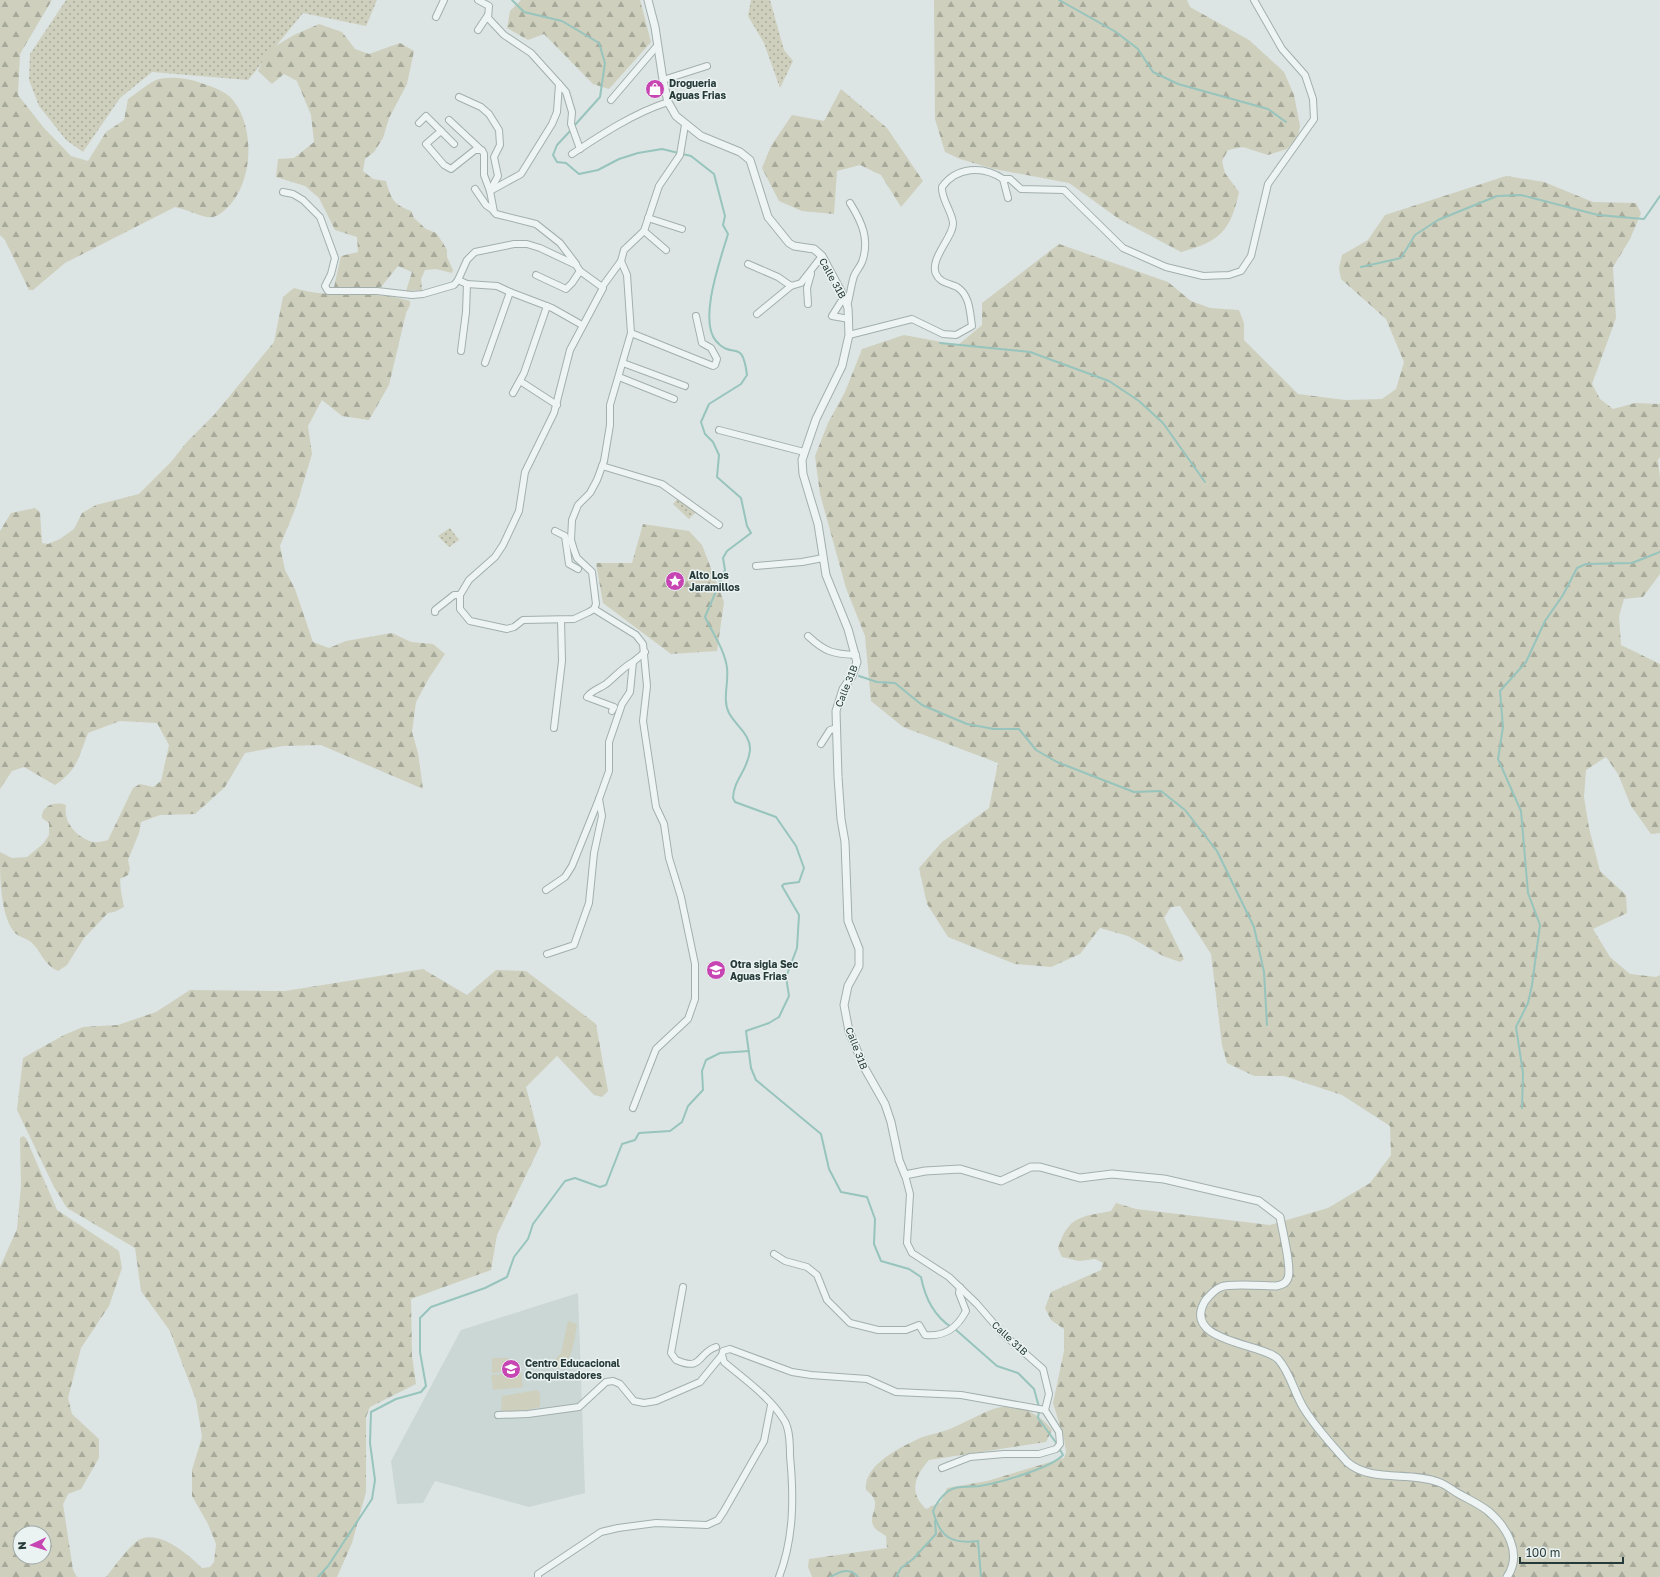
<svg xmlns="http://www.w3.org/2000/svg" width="1660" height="1577" viewBox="0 0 1660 1577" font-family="'Golos Text',sans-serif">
	<defs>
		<pattern id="grass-dots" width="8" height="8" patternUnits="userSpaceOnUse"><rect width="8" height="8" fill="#cecfbd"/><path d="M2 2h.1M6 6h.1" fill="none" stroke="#a7a99b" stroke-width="1.8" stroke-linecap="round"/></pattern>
		<pattern id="forest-firs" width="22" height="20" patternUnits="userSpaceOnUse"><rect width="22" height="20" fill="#cecfbd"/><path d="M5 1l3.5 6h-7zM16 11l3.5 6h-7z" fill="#a7a99b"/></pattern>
	</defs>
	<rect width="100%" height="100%" fill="#dce5e4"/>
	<path fill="#cad7d5" d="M 578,1293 L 585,1493 L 529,1507 L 435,1481 L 423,1503 L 397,1504 L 391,1461 L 461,1330 Z"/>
	<g fill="url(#grass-dots)">
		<path d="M 66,0 L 377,0 L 366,26 L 303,13 L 248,80 L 152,72 L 120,98 L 83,152 L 66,140 L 39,106 L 29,80 L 30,54 Z"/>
		<path d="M 751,0 L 770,0 L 784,50 L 793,61 L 780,88 L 764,43 L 748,16 Z"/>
		<path d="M 679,497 L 697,511 L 689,519 L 673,504 Z"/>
		<path d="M 450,528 L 459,540 L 449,547 L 438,536 Z"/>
	</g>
	<g fill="url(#forest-firs)" fill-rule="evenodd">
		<path d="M 0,0 L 52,0 L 20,54 L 18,95 L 44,128 L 71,156 L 88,161 L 106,132 L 124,120 L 128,99 C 137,93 146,85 156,80 C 167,76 187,78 198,82 C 209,86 225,90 233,100 C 255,128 253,179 230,205 C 226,209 219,216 213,217 C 206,219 185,209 175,207 L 65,263 L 33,290 L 29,290 L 5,240 L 0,235 Z"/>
		<path d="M 521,0 L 640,0 L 651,42 L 609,89 L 593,84 L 544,34 L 528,40 L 507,28 L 510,11 Z"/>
		<path d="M 934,0 L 1187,0 L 1190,7 L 1249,40 L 1284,72 L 1294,95 L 1300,126 L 1298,136 L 1287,149 L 1268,155 L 1243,147 L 1228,150 L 1222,161 L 1225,173 L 1239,192 C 1231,230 1220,242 1181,252 L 1119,219 L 1069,183 L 994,169 L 960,159 L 945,152 L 935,119 Z"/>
		<path d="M 319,24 L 342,32 L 355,49 L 369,54 L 400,43 L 414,51 L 407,84 L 389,118 L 383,138 L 374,152 L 365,159 L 363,171 L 373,179 L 386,181 C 391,199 393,204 411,211 L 414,218 L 426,229 L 436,233 L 443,243 L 447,250 L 447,257 L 453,270 L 452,273 L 436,269 L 425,270 L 421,279 L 422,290 L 406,291 L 412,272 L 398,266 L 381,287 L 334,287 L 341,256 L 358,252 L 357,237 L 335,230 L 319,198 L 305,186 L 276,177 L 278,159 L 294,158 L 314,142 L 311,115 L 297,81 L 284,74 L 272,84 L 258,71 L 267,51 L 294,35 Z"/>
		<path d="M 841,89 L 887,128 L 923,181 L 901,207 L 881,175 L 860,165 L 837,171 L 834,214 L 802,211 L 779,201 L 762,168 L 771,146 L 792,115 L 824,121 Z"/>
		<path d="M 1506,176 L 1544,182 L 1593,202 L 1636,203 L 1641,213 L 1630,239 L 1613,267 L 1616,318 L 1592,384 L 1600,399 L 1613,409 L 1635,403 L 1660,404 L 1660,457 L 1658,460 L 1660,478 L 1660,574 L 1643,597 L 1624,599 L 1619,616 L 1621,645 L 1660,664 L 1660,833 L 1651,834 L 1631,806 L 1618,774 L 1606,757 L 1586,770 L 1584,797 L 1589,828 L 1600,871 L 1626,895 L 1627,913 L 1593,929 L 1610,957 L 1630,974 L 1656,977 L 1660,975 L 1660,1577 L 812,1577 L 808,1567 L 809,1559 L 887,1548 L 886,1536 C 883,1534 876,1530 874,1527 C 866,1514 886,1505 866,1490 C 863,1465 901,1447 920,1438 C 930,1434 941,1433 952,1428 C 963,1424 992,1407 1002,1407 C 1023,1407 1039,1413 1052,1430 L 1046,1442 L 929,1460 C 915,1476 908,1492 926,1509 L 941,1502 L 947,1488 L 987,1481 L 1064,1458 L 1066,1452 L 1064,1439 L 1053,1403 L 1064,1351 L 1064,1329 L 1051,1320 L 1045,1308 L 1051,1292 L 1101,1270 L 1103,1263 L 1095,1259 L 1079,1261 L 1062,1257 L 1058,1248 C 1069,1215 1081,1217 1111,1211 L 1116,1203 L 1136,1209 L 1270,1225 L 1328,1208 L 1370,1183 L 1391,1155 L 1390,1126 L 1342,1095 L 1284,1076 L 1254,1076 L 1227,1063 L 1222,1045 L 1211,954 L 1180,906 L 1171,907 L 1164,918 L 1184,959 L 1180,962 L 1163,956 L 1128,936 L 1100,928 L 1080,954 L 1051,967 L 1015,964 L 948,937 L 927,904 L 919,868 L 942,842 L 989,808 L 998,763 L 903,727 L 871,701 L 865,636 L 846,588 L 820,494 L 815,456 L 828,423 L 845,392 L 862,349 L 904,335 L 958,345 L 982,325 L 982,303 L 1059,244 L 1168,282 L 1191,301 L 1210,308 L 1239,310 L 1244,323 L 1244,340 L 1298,394 L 1345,400 L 1382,399 L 1396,389 L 1404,362 L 1386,319 L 1341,279 L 1339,268 L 1342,255 L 1368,240 L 1385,215 Z"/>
		<path d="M 294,288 C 332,300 372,289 410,301 L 410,305 L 406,313 L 389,385 L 369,420 L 342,416 L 322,400 L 308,426 L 312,454 L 296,507 L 280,546 L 285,570 L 295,589 L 313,642 L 329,648 L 346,641 L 392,633 L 411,642 L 433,644 L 445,654 L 429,678 L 416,702 L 412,732 L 418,753 L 423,789 L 321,745 L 283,746 L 245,753 L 225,787 L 195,814 L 160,815 L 141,822 L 139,833 L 128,860 L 130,869 L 128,875 L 120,879 L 121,892 L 124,907 L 114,912 L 108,913 L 84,938 L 67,965 L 58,971 C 43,964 42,952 31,942 C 26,938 19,937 15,933 C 0,916 0,876 0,852 L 12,858 L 27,857 L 43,844 L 49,835 L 49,823 L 42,818 C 41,805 56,801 66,805 C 63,822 76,837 93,842 C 97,843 104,841 108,840 L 133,788 L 140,784 L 153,787 L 161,781 L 169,745 L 157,723 L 120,721 L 88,733 C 79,756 77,771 55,785 L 24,767 L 12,771 L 0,789 L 0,531 L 11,513 L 35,508 L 40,512 L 42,543 L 48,544 L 60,539 L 74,529 L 82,513 L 96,505 L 139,494 L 171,462 L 186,443 L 214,415 L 274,342 L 283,297 Z"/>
		<path d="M 643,524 L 689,531 L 702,545 L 724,602 L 717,651 L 671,654 L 603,603 L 596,563 L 632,563 Z"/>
		<path d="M 423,969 L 467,995 L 496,970 L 526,971 L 596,1024 L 608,1091 L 602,1097 L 594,1095 L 557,1056 L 526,1087 L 541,1144 L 497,1235 L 491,1270 L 411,1299 L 412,1356 L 416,1384 L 370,1407 L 366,1417 L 366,1492 L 352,1543 L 337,1577 L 106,1577 C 115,1566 125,1551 136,1542 C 156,1526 189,1555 202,1568 L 210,1567 L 214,1562 L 216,1544 L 208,1524 L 192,1496 L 192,1470 L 202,1437 L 196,1400 L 170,1331 L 141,1291 L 135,1248 L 67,1208 L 54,1187 L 17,1110 L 23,1058 L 64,1035 L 83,1027 L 118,1025 L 156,1012 L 190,990 L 285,991 Z"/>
		<path d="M 23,1136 L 26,1138 L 57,1210 L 119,1251 L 122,1268 L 109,1306 L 81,1348 L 68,1398 L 72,1414 L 99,1439 L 99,1458 L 81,1489 L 68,1494 L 63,1504 L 73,1570 L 77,1577 L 0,1577 L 0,1267 L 17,1229 L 21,1186 L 20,1138 ZM 20,1533 L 44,1533 L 44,1557 L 20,1557 Z"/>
	</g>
	<g fill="#cecfbd">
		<path d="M 568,1321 L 577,1324 C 574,1340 573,1367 554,1369 L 553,1362 L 561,1353 Z"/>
		<path d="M 492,1358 L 509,1358 L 510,1371 L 492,1373 Z"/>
		<path d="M 521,1373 L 523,1387 L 493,1390 L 491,1375 Z"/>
		<path d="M 538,1390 L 540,1395 L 540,1407 L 517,1412 L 501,1412 L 502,1396 Z"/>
	</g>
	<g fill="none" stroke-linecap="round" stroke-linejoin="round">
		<g stroke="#97c4bc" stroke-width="2">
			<path d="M 512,0 L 524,12 L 562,21 L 599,43 L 605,63 L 600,97 L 574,126"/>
			<path d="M 1059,0 L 1116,32 L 1138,49 L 1153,72 L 1178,84 L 1268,109 L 1286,122"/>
			<path d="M 571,130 L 557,145 L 553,155 L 557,162 L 566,163 L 579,174 L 598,170 L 619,159 L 638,153 L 662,149 L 691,156 L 714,174 L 725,216 L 723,225 L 728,234 C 721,258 698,320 716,341 C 733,361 742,336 747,375 L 741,384 L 709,404 L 701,422 L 705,434 L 713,442 L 719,455 L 717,477 L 741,498 L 747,526 L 751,533 L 727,551 L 723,558 L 725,570 L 705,617 C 712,632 725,650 727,668 C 729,682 722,700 729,713 C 736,726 751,735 750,750 C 748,771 734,778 733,798 L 735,802 L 776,817 L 796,846 L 804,868 L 799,882 L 784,884 L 782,886 L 799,915 L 797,948 L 786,977 L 789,996 L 779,1017 L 769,1023 L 746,1031 L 751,1068 L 756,1080 L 821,1134 L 829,1169 L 841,1192 L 867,1197 L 875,1219 L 874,1244 L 881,1261 L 909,1269 L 921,1277 C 925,1298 933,1315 951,1327"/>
			<path d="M 1361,267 L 1401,258 L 1415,235 L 1438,220 L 1497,196 L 1521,195 L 1598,215 L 1644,219 L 1660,196"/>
			<path d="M 940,343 L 1030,352 L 1109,381 L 1139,401 L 1163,423 L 1205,482"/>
			<path d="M 859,676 L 877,682 L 895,683 L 922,705 L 967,724 L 994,729 L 1019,729 L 1036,750 L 1057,762 L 1134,792 L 1161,791 L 1185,810 L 1217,851 L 1254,927 L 1264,972 L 1267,1025"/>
			<path d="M 1522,1108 L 1523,1073 L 1516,1027 L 1528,1003 L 1532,985 L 1540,925 L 1528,893 L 1521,811 L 1498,759 L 1503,727 L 1500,691 L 1526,662 L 1545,621 L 1563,595 L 1577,568 L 1586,564 L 1632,563 L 1660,552"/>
			<path d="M 955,1329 L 997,1366 L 1018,1373 L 1034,1389 L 1039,1407"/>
			<path d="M 1039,1411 L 1038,1418 L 1057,1444"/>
			<path d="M 318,1577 L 328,1566 L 372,1499 L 375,1480 L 370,1443 L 371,1412 L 396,1399 L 421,1392 L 426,1386 L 420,1352 L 420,1318 L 431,1307 L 485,1288 L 507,1277 L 514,1257 L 528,1239 L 533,1224 L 565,1181 L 575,1178 L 600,1187 L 606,1185 L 622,1144 L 635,1140 L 639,1133 L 670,1131 L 682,1122 L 688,1106 L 703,1090 L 702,1071 L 706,1060 L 720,1053 L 749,1051"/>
			<path d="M 830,1577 C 841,1571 850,1567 858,1577"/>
			<path d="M 896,1577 L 901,1568 L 913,1559 L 936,1534 L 935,1521"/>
			<path d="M 981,1577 L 978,1541 C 952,1544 940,1538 933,1511 C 936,1504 941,1497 947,1492 C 956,1485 970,1487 980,1486 C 999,1483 1051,1468 1063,1455 L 1059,1448"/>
		</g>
		<defs>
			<g id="minor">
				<path d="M 478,0 L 489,6 L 488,18 L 504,35 L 531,53 L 559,84 L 557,112 L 552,124 L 521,174 L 490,191"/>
				<path d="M 436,17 L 444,0"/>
				<path d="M 478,30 L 488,15"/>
				<path d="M 663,80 L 707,66"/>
				<path d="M 559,84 L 566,92 L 572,112 L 571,124 L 580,149"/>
				<path d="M 459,97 L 481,107 L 489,114 L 499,130 L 500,145 L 494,157 L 498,176 L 490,191"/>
				<path d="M 611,100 L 657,46"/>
				<path d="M 449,120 L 480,149"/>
				<path d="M 419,123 L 426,116 L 441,131 L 426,144 L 444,165 L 451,169 L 475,150 L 482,150 L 484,154 L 484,175 L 490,191 L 494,212 L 496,214 L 536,224 L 560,243 L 576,264"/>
				<path d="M 441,131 L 454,144"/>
				<path d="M 572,154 C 602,134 634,113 668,102"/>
				<path d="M 1003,179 L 1010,179 L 1021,189 L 1064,190 L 1123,248 L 1166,267 L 1203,276 L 1229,275 L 1241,271 L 1251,256 L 1268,184 L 1314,119 L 1313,99 L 1305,75 L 1282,49 L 1254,0"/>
				<path d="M 475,189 L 486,205 L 493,210"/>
				<path d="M 283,192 L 293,194 L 303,200 L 320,217 L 335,258 L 331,274 L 325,286 L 328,291 L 377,291 L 412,295 L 423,294 L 454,285 L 458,280 L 467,260 L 475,252 L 514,244 L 527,244 L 540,248 L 576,265 L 580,271 L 602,287 L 621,261"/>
				<path d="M 648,218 L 682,229"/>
				<path d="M 644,231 L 666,250"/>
				<path d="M 748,264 L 778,277 L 791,286 L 801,283 L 822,256"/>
				<path d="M 536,275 L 566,289 L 572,283 L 580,271"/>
				<path d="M 458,280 L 467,284 L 497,286 L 510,292 L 485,363"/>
				<path d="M 602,287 L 603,288 L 570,350 L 554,413 L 525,472 L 519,511 L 503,545 L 495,557 L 469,580 L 460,595 L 460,609 L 470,621 L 507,629 L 514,627 L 523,620 L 574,619 L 589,612 L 594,609 L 596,604 L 592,572 L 577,558 L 574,550 L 571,540 L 572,520 L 578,505 L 590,493 L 597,480 L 604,461 L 610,425 L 610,405 L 631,333 L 627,275 L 621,261 L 624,250 L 644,231 L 659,186 L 680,155 L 685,125"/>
				<path d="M 510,292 L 552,308 L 582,325"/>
				<path d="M 844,297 L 832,316 L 849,319"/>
				<path d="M 808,304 L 807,288 L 811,274"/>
				<path d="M 847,306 C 850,296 851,285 854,276 C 856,271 860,267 862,262 C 870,240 862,222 850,203"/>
				<path d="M 757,314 L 791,286"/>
				<path d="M 631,333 L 713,366 L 715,365 L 717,359 L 711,348 L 702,343 L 696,316"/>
				<path d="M 849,335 L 912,319 L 943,334 L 956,335 L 972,326 C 970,313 970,295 957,287 C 949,283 940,283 936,274 C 929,259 954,236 953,223 C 952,211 941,199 942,187 C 956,167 983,165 1003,179 L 1008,198"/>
				<path d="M 461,351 L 466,312 L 467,284"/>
				<path d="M 623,363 L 685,386"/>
				<path d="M 619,377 L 674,399"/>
				<path d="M 520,381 L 557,405"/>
				<path d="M 513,393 L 524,373 L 547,306"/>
				<path d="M 719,430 L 804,452"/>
				<path d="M 602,466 L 662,484 L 719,525"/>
				<path d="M 555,531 L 565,536 L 569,564 L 578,569"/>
				<path d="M 756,566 L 802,562 L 823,558"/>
				<path d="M 594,609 L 636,635 L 643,644 L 647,686 L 643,721 L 656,807 L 664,824 L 669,858 L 681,897 L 695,964 L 695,999 L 688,1019 L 656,1049 L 633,1108"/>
				<path d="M 435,612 L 435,610 L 454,595 L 460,595"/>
				<path d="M 808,636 C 825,652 833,654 856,655"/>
				<path d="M 612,711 L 614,707 L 587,697 C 592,690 599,689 606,684 C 615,677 622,668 633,662"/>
				<path d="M 554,728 L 562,661 L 561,620"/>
				<path d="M 821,744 L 830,730 L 837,728"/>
				<path d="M 546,890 L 565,877 L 572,866 L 599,799 L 609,771 L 609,742 L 622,704 L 630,692 L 633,662 L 645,652"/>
				<path d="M 547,954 L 574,945 L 589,903 L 594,853 L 602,816 L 599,799"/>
				<path d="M 774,1254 L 785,1261 L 807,1267 L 817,1275 L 827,1300 L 850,1323 L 878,1330 L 906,1330 L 919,1325 L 925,1335 C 945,1337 957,1328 966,1311 L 959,1293 L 960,1287"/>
				<path d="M 683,1287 L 671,1353 L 676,1360 C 703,1372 697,1353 716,1347"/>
				<path d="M 498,1415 L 528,1414 L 579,1407 L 606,1382 L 613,1381 L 620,1384 L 634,1401 L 644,1403 L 656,1401 L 700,1382 L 722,1355"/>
				<path d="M 942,1468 L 970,1457 L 1004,1454 L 1039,1454 L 1056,1449 L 1060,1444 L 1059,1432 L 1045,1410"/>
				<path d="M 538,1577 L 538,1574 L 601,1532 L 618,1528 L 656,1523 L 707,1525 L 718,1520 L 724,1511 L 764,1441 L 771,1405"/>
				<path d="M 779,1577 C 794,1538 794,1497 790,1456 C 790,1445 790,1429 784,1420 C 770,1397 744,1379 724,1362 L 722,1355 L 723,1351 L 730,1349 L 792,1372 L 811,1375 L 867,1379 L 896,1392 L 961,1395 L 1045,1410 L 1049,1394 L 1043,1369 L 1002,1333 L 977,1304 L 949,1277 L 912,1253 L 907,1243 L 910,1194 L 905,1175"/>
			</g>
			<path id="tertiary" d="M 648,0 L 655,27 L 663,80 L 668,102 L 676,116 L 701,136 L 740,152 L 750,160 L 768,217 L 789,243 L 794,246 L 814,249 L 822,256 L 844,297 L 848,308 L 849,335 L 842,366 L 816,419 L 802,460 L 803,474 L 818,524 L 826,575 L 848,629 L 857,662 L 852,676 L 843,689 L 836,711 L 838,777 L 841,819 L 845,842 L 848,921 L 859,949 L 859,966 L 848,986 L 844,1005 L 849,1031 L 864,1067 L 885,1104 L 891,1122 L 899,1160 L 905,1175 L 925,1171 L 960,1169 L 1001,1181 L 1031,1167 L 1040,1167 L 1080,1178 L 1112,1174 L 1164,1179 L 1259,1201 L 1280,1217 C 1282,1229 1292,1268 1288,1278 C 1286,1284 1281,1285 1276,1286 C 1265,1286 1229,1283 1221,1287 C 1215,1289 1209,1296 1205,1301 C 1181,1342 1262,1343 1278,1359 C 1290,1372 1294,1392 1303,1407 C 1315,1427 1332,1445 1347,1462 C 1371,1483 1409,1471 1438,1482 C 1445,1484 1452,1490 1459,1494 C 1468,1499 1479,1504 1488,1511 C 1507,1527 1523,1554 1507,1577"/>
		</defs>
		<use href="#minor" stroke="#a2afad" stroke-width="8"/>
		<use href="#tertiary" stroke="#a2afad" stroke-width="9"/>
		<use href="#minor" stroke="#eef4f4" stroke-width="6"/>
		<use href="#tertiary" stroke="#eef4f4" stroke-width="7"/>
	</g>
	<defs>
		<symbol id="shop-disc" viewBox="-11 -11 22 22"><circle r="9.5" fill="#c744b3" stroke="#ebf3f2"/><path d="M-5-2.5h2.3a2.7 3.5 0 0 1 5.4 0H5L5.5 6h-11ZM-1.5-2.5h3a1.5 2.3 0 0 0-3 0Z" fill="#fff"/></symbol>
		<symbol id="sight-disc" viewBox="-11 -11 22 22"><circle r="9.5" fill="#c744b3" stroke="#ebf3f2"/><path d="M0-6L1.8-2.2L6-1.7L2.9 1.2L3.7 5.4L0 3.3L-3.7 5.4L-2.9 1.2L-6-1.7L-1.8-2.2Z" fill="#fff"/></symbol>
		<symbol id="school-disc" viewBox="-11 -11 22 22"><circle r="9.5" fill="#c744b3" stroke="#ebf3f2"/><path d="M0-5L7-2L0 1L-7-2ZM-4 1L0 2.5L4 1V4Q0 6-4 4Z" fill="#fff"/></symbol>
	</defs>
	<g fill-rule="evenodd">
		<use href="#shop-disc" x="644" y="78" width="22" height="22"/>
		<use href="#sight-disc" x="664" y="570" width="22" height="22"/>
		<use href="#school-disc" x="705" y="959" width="22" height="22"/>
		<use href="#school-disc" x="500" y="1358" width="22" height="22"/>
	</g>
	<g text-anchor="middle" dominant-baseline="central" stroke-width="3" stroke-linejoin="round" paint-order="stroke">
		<g font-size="10" font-weight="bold" fill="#263b39" stroke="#ebf3f2" text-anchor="start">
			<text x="669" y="83">Drogueria<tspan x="669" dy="12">Aguas Frias</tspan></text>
			<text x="689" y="575">Alto Los<tspan x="689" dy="12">Jaramillos</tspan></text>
			<text x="730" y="964">Otra sigla Sec<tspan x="730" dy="12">Aguas Frias</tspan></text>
			<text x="525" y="1363">Centro Educacional<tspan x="525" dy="12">Conquistadores</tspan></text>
		</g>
		<g font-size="10" fill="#263b39" stroke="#ebf3f2">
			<text transform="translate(833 278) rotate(61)">Calle 31B</text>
			<text transform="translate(846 686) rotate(-68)">Calle 31B</text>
			<text transform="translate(857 1048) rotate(69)">Calle 31B</text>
			<text transform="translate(1010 1338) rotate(43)">Calle 31B</text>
		</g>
	</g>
	<g transform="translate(32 1545) rotate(266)"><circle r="19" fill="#ebf3f2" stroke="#9ca9a8"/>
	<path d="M0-3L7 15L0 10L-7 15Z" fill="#c744b3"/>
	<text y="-6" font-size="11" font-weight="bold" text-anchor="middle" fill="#263b39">N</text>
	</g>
	<path d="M1520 1557v6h103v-6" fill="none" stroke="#263b39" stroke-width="2"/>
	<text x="1526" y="1557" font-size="12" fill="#263b39" stroke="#ebf3f2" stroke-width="3" paint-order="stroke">100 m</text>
</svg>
